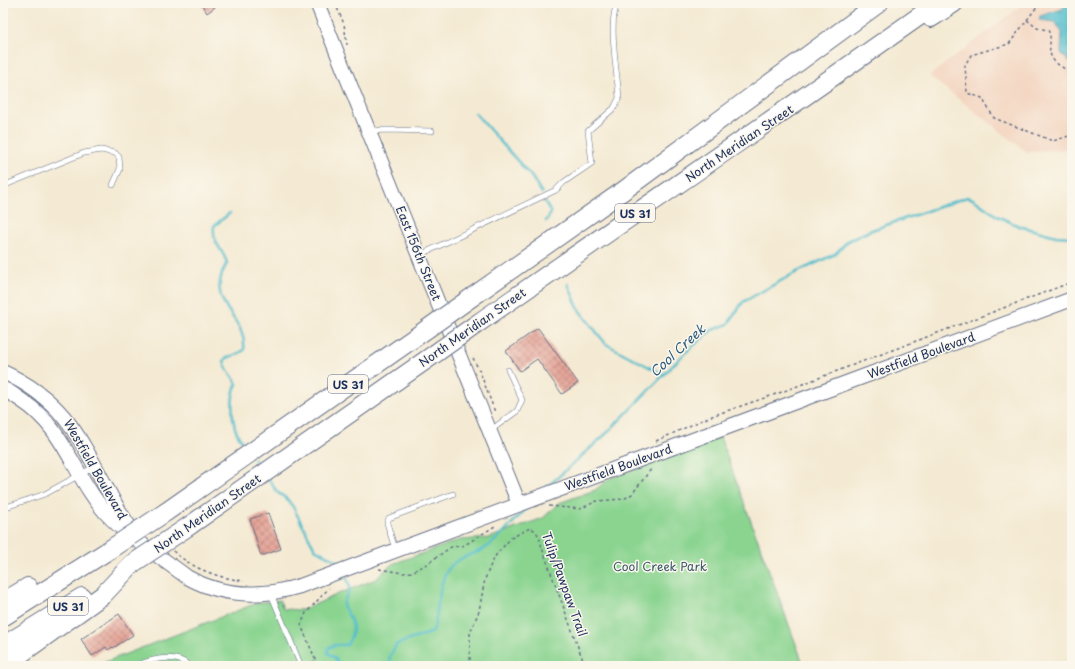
<svg xmlns="http://www.w3.org/2000/svg" width="1075" height="669" viewBox="0 0 1075 669" font-family="'Playpen Sans',sans-serif">
	<defs>
		<pattern id="water-ripples" width="26" height="14" patternUnits="userSpaceOnUse"><rect width="26" height="14" fill="#51bdcc"/><path d="M2 4q2-2 4 0t4 0M15 11q2-2 4 0t4 0" fill="none" stroke="#429aa9"/></pattern>
		<pattern id="building-cross-hatch" width="8" height="8" patternUnits="userSpaceOnUse"><rect width="8" height="8" fill="#e6a599"/><path d="M0 0l8 8M0 8l8-8" fill="none" stroke="#ba8780"/></pattern>
	</defs>
	<rect width="100%" height="100%" fill="#fbf7ec"/>
	<filter id="ink" filterUnits="userSpaceOnUse"><feTurbulence type="fractalNoise" baseFrequency=".025" numOctaves="2"/><feDisplacementMap in="SourceGraphic" scale="8" xChannelSelector="R" yChannelSelector="G"/><feConvolveMatrix kernelMatrix="1 2 1 2 8 2 1 2 1" color-interpolation-filters="sRGB"/></filter>
	<filter id="wash" filterUnits="userSpaceOnUse"><feTurbulence type="fractalNoise" baseFrequency=".012" numOctaves="4" result="noise"/><feDisplacementMap in="SourceGraphic" scale="16" xChannelSelector="R" yChannelSelector="G"/><feGaussianBlur stdDeviation="0.9" result="paint"/><feColorMatrix in="noise" values="0 0 0 0 0 0 0 0 0 0 0 0 0 0 0 0 0 1.4 0 .05"/><feComposite in="paint" operator="in"/></filter>
	<g filter="url(#wash)">
		<rect width="100%" height="100%" fill="#f4ead3"/>
		<path fill="#f3d4bf" d="M 1025,3 L 1072,3 L 1072,149 L 1027,152 L 929,76 Z"/>
		<path fill="#8ad490" stroke="#528277" d="M 720,437 L 804,666 L 95,666 L 257,603 L 280,600 L 283,609 L 303,610 L 338,594 L 376,579 L 392,564 L 460,540 L 489,538 L 543,518 L 559,503 L 595,490 L 610,478 Z"/>
		<path fill="url(#water-ripples)" stroke="#367695" d="M 1067,3 L 1072,3 L 1072,65 L 1061,53 L 1062,31 L 1054,22 L 1039,20 L 1040,16 L 1062,9 Z"/>
		<g fill="none" stroke-linecap="round" stroke-linejoin="round">
			<g stroke="#51bdcc" stroke-width="2.5">
				<path d="M 475,113 L 531,176 L 542,193"/>
				<path d="M 545,202 L 551,213 L 546,221"/>
				<path d="M 230,213 L 214,226 C 212,244 222,247 227,263 C 202,306 248,315 244,350 C 238,355 231,355 224,360 C 225,370 233,375 237,384 C 230,395 232,417 235,428 C 237,435 242,442 247,448"/>
				<path d="M 568,284 L 579,310 L 606,344 L 664,375"/>
				<path d="M 254,459 L 260,468"/>
				<path d="M 268,478 L 277,492 L 287,499 L 293,507 L 315,549 L 337,561 L 340,566"/>
				<path d="M 546,488 L 607,433 L 685,353 L 712,330 L 728,324 L 743,302 L 793,274 L 835,254 L 848,241 L 869,231 L 967,197 L 973,199 L 997,216 L 1019,226 L 1056,236 L 1072,237"/>
				<path d="M 340,666 L 335,658 L 328,653 L 328,648 L 335,645 L 347,645 C 358,625 352,624 343,605 C 348,589 354,590 344,574"/>
				<path d="M 389,666 L 390,656 L 397,644 L 433,632 C 439,613 437,582 450,567 C 460,555 478,555 490,545 C 503,534 515,520 527,508"/>
			</g>
		</g>
		<g id="blocks">
			<g fill="url(#building-cross-hatch)">
				<path d="M 205,3 L 213,3 L 215,7 L 207,13 L 202,5 Z"/>
				<path d="M 538,328 L 578,383 L 562,394 L 537,359 L 520,371 L 506,351 Z"/>
				<path d="M 268,513 L 281,549 L 261,556 L 250,519 Z"/>
				<path d="M 119,614 L 133,635 L 113,648 L 112,647 L 108,650 L 106,647 L 92,656 L 81,639 Z"/>
			</g>
		</g>
	</g>
	<g filter="url(#ink)">
		<use href="#blocks" fill-opacity="0" stroke="#677087" stroke-width="1"/>
		<g fill="none" stroke-linecap="round" stroke-linejoin="round">
			<defs>
				<g id="lane">
					<path d="M 371,131 L 386,130 L 432,131"/>
					<path d="M 3,186 L 84,153 L 101,150 L 115,153 L 119,157 L 120,169 L 113,185"/>
					<path d="M 420,255 L 556,190 L 564,182 L 592,163 L 588,131 L 614,108 L 619,98 C 618,78 607,18 618,3"/>
					<path d="M 491,430 L 517,411 L 522,400 L 508,370"/>
					<path d="M 3,508 L 45,494 L 94,467"/>
					<path d="M 395,549 L 387,523 L 389,518 L 453,494"/>
					<path d="M 271,594 L 301,666"/>
					<path d="M 135,666 C 152,659 175,653 190,666"/>
				</g>
				<g id="secondary">
					<path d="M 317,3 L 519,504"/>
					<path d="M 3,372 C 60,398 77,432 105,485 C 113,500 121,516 132,530"/>
					<path d="M 3,389 C 9,391 15,396 21,400 C 66,429 73,476 106,513 C 127,536 162,558 187,577 C 223,597 260,598 300,586 L 1072,299"/>
				</g>
				<g id="highway">
					<path d="M 931,18 L 954,3"/>
					<path d="M 465,302 L 623,191 L 879,3"/>
					<path d="M 474,326 C 628,218 784,112 938,3"/>
					<path d="M 166,512 L 427,329"/>
					<path d="M 189,526 L 436,353"/>
					<path d="M 3,602 L 28,587"/>
					<path d="M 3,617 L 109,550"/>
					<path d="M 3,646 L 82,597"/>
					<path d="M 4,666 L 103,595 L 132,564"/>
				</g>
			</defs>
			<use href="#lane" stroke="#677087" stroke-width="6"/>
			<use href="#secondary" stroke="#677087" stroke-width="16"/>
			<use href="#highway" stroke="#677087" stroke-width="20"/>
			<g stroke="#677087" stroke-width="1.5" stroke-dasharray="3 3" stroke-linecap="butt">
				<path d="M 335,3 L 344,24 L 347,45"/>
				<path d="M 1047,3 L 1036,8 L 1009,44 L 971,55 L 965,65 L 967,93 L 982,98 L 994,118 L 1053,141 L 1072,135"/>
				<path d="M 1027,20 L 1037,28 L 1048,30 C 1051,36 1050,39 1050,46 C 1048,61 1060,66 1072,73"/>
				<path d="M 473,358 L 480,372 L 495,412"/>
				<path d="M 656,441 L 709,417 L 779,393 L 1072,282"/>
				<path d="M 549,506 L 580,509 L 597,501 L 624,499 L 632,494 L 652,468"/>
				<path d="M 173,551 C 193,569 219,578 244,581"/>
				<path d="M 379,569 L 403,573 L 412,572 L 427,564 L 451,547 L 462,546 L 468,543 L 495,526"/>
				<path d="M 306,664 L 316,661 L 301,625 L 306,613 L 329,588"/>
				<path d="M 470,666 L 470,633 L 479,611 L 485,579 L 492,562 L 496,555 L 511,538 L 530,528 C 539,531 540,540 542,548 L 585,666"/>
			</g>
			<use href="#lane" stroke="#fff" stroke-width="5"/>
			<use href="#secondary" stroke="#fff" stroke-width="14"/>
			<use href="#highway" stroke="#fff" stroke-width="18"/>
			<defs>
				<g id="highway-bridge">
					<path d="M 427,329 L 465,302"/>
					<path d="M 436,353 L 474,326"/>
					<path d="M 109,550 L 166,512"/>
					<path d="M 132,564 L 189,526"/>
				</g>
			</defs>
			<use href="#highway-bridge" stroke="#677087" stroke-width="20" stroke-linecap="butt"/>
			<use href="#highway-bridge" stroke="#fff" stroke-width="18"/>
		</g>
	</g>
	<g text-anchor="middle" dominant-baseline="central" stroke-width="3" stroke-linejoin="round" paint-order="stroke">
		<g fill="#fbf7ec" stroke="#5e6b89" stroke-width="1">
			<rect x="615" y="204" width="40" height="18" rx="3"/>
			<rect x="328" y="375" width="40" height="18" rx="3"/>
			<rect x="48" y="597" width="40" height="18" rx="3"/>
		</g>
		<g font-size="11" font-weight="bold" fill="#1b2f5e">
			<text x="635" y="213">US 31</text>
			<text x="348" y="384">US 31</text>
			<text x="68" y="606">US 31</text>
		</g>
		<g font-size="12" fill="#1b2f5e" stroke="#fbf7ec">
			<text transform="translate(739 143) rotate(-34)">North Meridian Street</text>
			<text transform="translate(419 253) rotate(68)">East 156th Street</text>
			<text transform="translate(472 327) rotate(-35)">North Meridian Street</text>
			<text transform="translate(921 355) rotate(-20)">Westfield Boulevard</text>
			<text transform="translate(618 467) rotate(-20)">Westfield Boulevard</text>
			<text transform="translate(96 469) rotate(60)">Westfield Boulevard</text>
			<text transform="translate(207 513) rotate(-35)">North Meridian Street</text>
			<text transform="translate(565 584) rotate(70)">Tulip/Pawpaw Trail</text>
		</g>
		<g font-size="12" fill="#37586a" stroke="#fbf7ec">
			<text x="660" y="566">Cool Creek Park</text>
		</g>
		<g font-size="13" font-style="italic" fill="#2b5a7f" stroke="#fbf7ec">
			<text transform="translate(677 350) rotate(-43)">Cool Creek</text>
		</g>
	</g>
	<rect width="1075" height="669" fill="none" stroke="#fbf7ec" stroke-width="16"/>
</svg>
